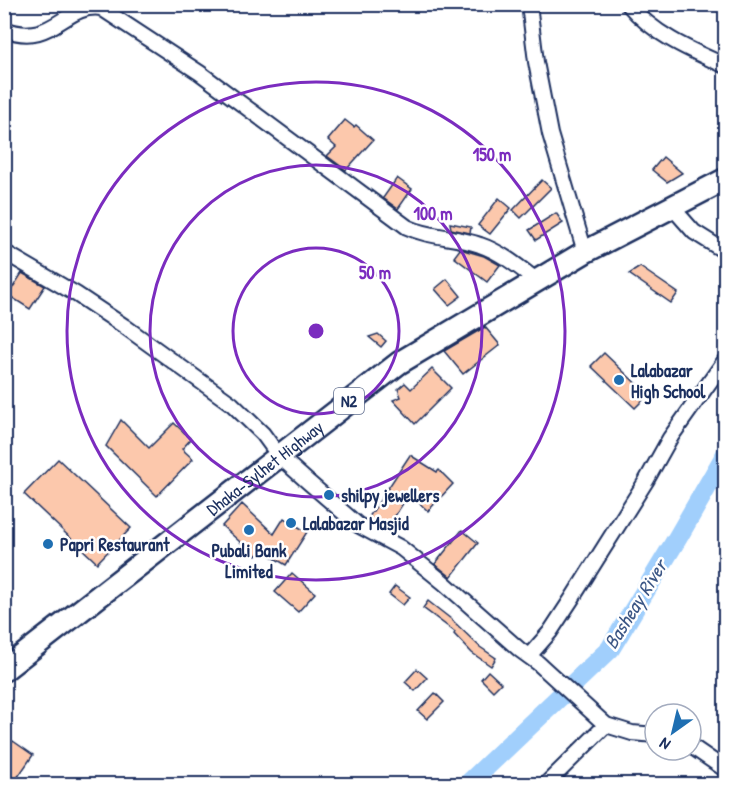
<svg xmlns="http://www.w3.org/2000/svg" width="730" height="789" viewBox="0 0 730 789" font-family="'Patrick Hand',sans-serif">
	<rect width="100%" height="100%" fill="#fff"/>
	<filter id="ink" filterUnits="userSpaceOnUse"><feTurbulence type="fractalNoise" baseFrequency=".0167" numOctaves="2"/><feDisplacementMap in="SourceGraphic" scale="12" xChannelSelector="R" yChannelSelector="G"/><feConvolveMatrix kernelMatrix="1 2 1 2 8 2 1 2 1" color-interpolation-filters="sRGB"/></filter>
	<g filter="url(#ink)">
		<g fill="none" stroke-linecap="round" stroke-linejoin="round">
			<path stroke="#a1cffc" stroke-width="20" d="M 468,784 L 610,649 L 678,537 L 726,454"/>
		</g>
		<g fill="#fcc8ac" stroke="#1b2f5e" stroke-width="1.5">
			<path d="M 345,120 L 354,127 L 356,125 L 373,140 L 346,170 L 327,156 L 336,147 L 328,140 Z"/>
			<path d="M 663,157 L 682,173 L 667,182 L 652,170 Z"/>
			<path d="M 397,178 L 412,189 L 398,209 L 383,198 Z"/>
			<path d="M 542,180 L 551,188 L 521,218 L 513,210 Z"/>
			<path d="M 499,198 L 511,208 L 490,234 L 478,225 Z"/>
			<path d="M 556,213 L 563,223 L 536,240 L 529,230 Z"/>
			<path d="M 450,223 L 471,227 L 470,233 L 451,229 Z"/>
			<path d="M 460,249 L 484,256 L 500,265 L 487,282 L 454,257 Z"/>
			<path d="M 640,267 L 678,293 L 671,303 L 629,274 Z"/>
			<path d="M 22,273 L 45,286 L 30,309 L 8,295 Z"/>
			<path d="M 447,279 L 461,296 L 449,305 L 435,289 Z"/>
			<path d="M 485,327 L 500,345 L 463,374 L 444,351 Z"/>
			<path d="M 378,334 L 386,341 L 381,347 L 369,337 Z"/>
			<path d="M 604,353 L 648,395 L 635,408 L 591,366 Z"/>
			<path d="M 432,369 L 451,388 L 415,424 L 393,400 L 401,397 L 398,389 L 405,383 L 411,389 Z"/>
			<path d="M 121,420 L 149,448 L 174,423 L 191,439 L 182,449 L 193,459 L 157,496 L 106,446 Z"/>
			<path d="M 410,455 L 437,472 L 439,470 L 453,484 L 428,511 L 409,494 L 386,530 L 367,520 Z"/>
			<path d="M 58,459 L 131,528 L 97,563 L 24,494 Z"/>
			<path d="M 242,504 L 274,534 L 284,518 L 307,532 L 286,565 L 261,550 L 256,556 L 222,526 Z"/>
			<path d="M 462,530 L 478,543 L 451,577 L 435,564 Z"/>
			<path d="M 292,573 L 315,593 L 298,612 L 275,592 Z"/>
			<path d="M 395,586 L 410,597 L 403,605 L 389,594 Z"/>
			<path d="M 428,601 L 451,619 L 480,647 L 496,658 L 491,666 L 472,653 L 454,634 L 455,632 L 423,608 Z"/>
			<path d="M 417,669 L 427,678 L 415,691 L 405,682 Z"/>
			<path d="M 488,671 L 501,683 L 493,691 L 481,679 Z"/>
			<path d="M 435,693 L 444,702 L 427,719 L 418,711 Z"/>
			<path d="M 13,741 L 33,755 L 13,784 L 8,784 L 4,782 L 4,753 Z"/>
		</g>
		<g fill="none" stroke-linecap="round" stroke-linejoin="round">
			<defs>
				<g id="minor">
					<path d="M 529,4 L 536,62 L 550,134 L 585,252"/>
					<path d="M 628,4 C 654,35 690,50 726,66"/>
					<path d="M 4,29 C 53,48 64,3 101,8 L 200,73 L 407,227 C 430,238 456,236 480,245 C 501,252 519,267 536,280"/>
					<path d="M 672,207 L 694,232 L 726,252"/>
					<path d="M 4,252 L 76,294 L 124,326 L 232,404 L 263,434 L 279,456 L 307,481 L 358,525 L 401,548 L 443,582 L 520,650 L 538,663 L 606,725 L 632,733 L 655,735"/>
					<path d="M 529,656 L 550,632 L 571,600 L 646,481 L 670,438 L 726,359"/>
					<path d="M 691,746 L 726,770"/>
					<path d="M 546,784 L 606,725"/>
				</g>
				<g id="trunk">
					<path id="s1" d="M 4,670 L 399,363 L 585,252 L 726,179"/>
				</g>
			</defs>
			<use href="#minor" stroke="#1b2f5e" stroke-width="18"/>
			<use href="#trunk" stroke="#1b2f5e" stroke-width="26"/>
			<use href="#minor" stroke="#fff" stroke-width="14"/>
			<use href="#trunk" stroke="#fff" stroke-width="21"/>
		</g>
	</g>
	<g fill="none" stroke="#7b2cbf" stroke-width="3">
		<circle cx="316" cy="331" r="83"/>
		<circle cx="316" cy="331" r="166"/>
		<circle cx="316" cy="331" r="249"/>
	</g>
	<g fill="#1f6fb2" stroke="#fff" stroke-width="2">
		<circle cx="619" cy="380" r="6"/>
		<circle cx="329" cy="495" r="6"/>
		<circle cx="291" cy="523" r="6"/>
		<circle cx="249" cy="530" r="6"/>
		<circle cx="48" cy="544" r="6"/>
	</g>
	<g text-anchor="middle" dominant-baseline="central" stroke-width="5" stroke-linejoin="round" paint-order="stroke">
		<rect fill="#fff" stroke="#5f6d8e" stroke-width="1.5" x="334" y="388" width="30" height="26" rx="4.5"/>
		<g font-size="16" font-weight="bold" fill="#1b2f5e">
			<text x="349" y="401">N2</text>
		</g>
		<g font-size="18" font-weight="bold" fill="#1b2f5e" stroke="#fff" text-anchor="start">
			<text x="631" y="370">Lalabazar<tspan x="631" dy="21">High School</tspan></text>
			<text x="341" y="495">shilpy jewellers</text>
			<text x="303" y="523">Lalabazar Masjid</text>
			<text x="60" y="544">Papri Restaurant</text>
			<text x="249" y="550" text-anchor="middle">Pubali Bank<tspan x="249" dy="21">Limited</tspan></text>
		</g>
		<g font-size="18" fill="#1b2f5e" stroke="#fff">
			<text stroke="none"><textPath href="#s1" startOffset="330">Dhaka-Sylhet Highway</textPath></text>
		</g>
		<g font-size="20" font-style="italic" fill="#3c5786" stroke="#fff">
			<text transform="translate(635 604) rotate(-58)">Basheay River</text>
		</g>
	</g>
	<circle cx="316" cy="331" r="9" fill="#7b2cbf" stroke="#fff" stroke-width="3"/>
	<g font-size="18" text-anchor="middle" font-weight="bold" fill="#7b2cbf" stroke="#fff" stroke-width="5" stroke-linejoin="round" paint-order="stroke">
		<text x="492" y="161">150 m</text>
		<text x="433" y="220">100 m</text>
		<text x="375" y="279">50 m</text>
	</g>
	<rect width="730" height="789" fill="none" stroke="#fff" stroke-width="24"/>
	<rect x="12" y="12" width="706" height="765" fill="none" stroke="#1b2f5e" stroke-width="2" filter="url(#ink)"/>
	<g transform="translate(673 732) rotate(214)"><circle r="28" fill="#ffffff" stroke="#a4acbf" stroke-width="1.5"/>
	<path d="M0-4.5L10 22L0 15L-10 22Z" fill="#1f6fb2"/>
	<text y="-9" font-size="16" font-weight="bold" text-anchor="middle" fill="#1b2f5e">N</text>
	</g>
</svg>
